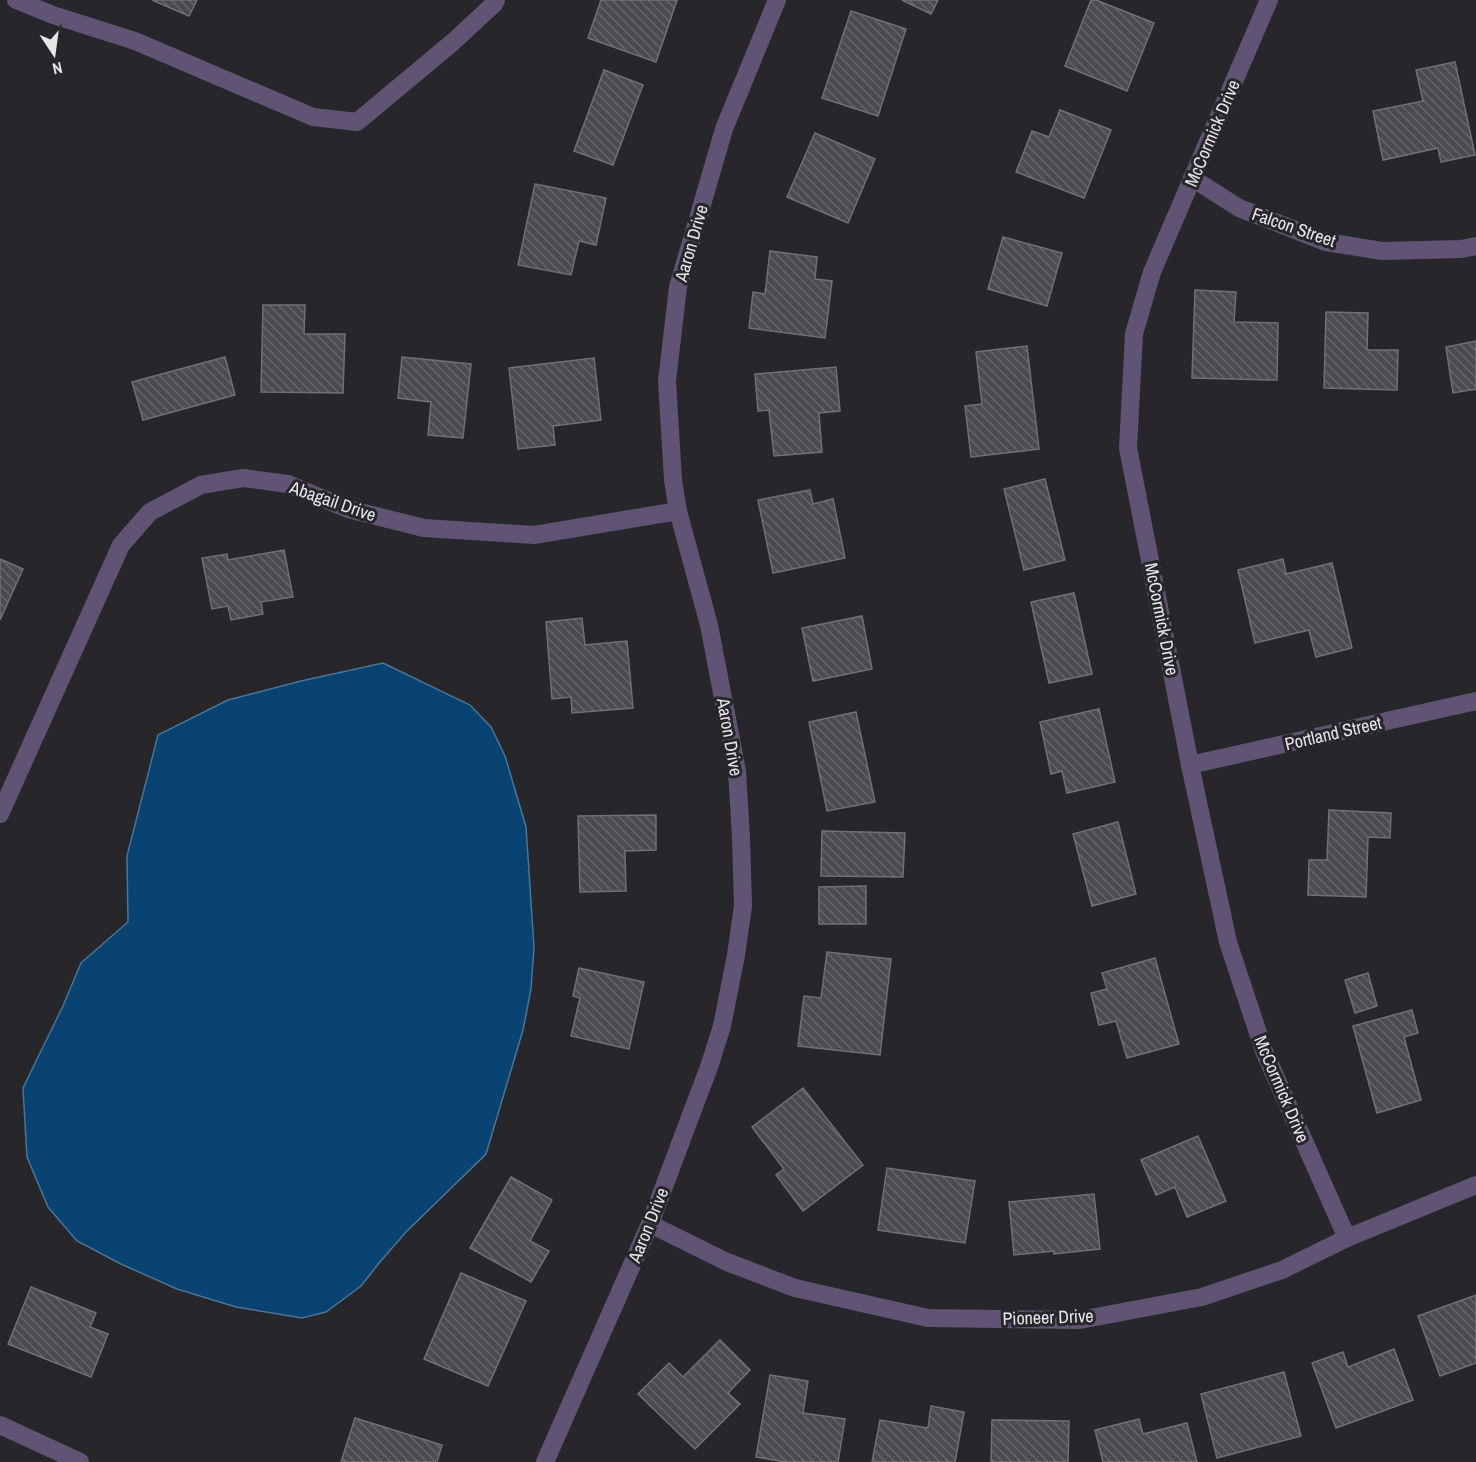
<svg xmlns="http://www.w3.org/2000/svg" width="1476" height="1462" viewBox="0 0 1476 1462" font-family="'Archivo Narrow',sans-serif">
	<defs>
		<pattern id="building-back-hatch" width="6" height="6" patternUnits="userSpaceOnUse" patternTransform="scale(1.5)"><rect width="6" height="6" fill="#494b4f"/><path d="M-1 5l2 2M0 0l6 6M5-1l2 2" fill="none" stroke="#636568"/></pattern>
	</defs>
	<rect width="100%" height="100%" fill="#27272b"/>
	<path fill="#084372" stroke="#4b7496" stroke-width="1.5" d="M 383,663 L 470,705 L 491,727 L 505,756 L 526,827 L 534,948 L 531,989 L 523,1030 L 486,1154 L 406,1232 L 379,1263 L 361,1286 L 326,1312 L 302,1318 L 236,1307 L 177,1289 L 121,1264 L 77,1241 L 48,1207 L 27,1157 L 23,1088 L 63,1006 L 81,963 L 128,922 L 127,856 L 158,735 L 228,700 L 301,681 Z"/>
	<g fill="url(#building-back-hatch)" stroke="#6f7176" stroke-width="1.5">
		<path d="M 152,0 L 197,0 L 189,16 Z"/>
		<path d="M 601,0 L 677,0 L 656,62 L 588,38 Z"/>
		<path d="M 902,0 L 938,0 L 931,14 Z"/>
		<path d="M 1091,0 L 1096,0 L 1154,23 L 1127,91 L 1065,66 Z"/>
		<path d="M 851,11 L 906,29 L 878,116 L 822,98 Z"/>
		<path d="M 1455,62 L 1475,155 L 1441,162 L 1438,148 L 1383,160 L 1373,111 L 1423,101 L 1416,70 Z"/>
		<path d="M 604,70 L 643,85 L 613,165 L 574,151 Z"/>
		<path d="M 1060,110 L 1111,130 L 1084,198 L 1016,172 L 1032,131 L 1049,137 Z"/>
		<path d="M 815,133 L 875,159 L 848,223 L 787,197 Z"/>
		<path d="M 535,184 L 606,198 L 596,245 L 579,241 L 571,275 L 518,265 Z"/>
		<path d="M 1003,237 L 1062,253 L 1047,306 L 988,289 Z"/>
		<path d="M 770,251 L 817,257 L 815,279 L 832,281 L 825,338 L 749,328 L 753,292 L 765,294 Z"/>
		<path d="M 1195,290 L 1236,292 L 1234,322 L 1278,323 L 1277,380 L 1192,378 Z"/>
		<path d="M 263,305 L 305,305 L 304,334 L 345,334 L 343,393 L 261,392 Z"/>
		<path d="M 1326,312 L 1368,313 L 1367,350 L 1398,350 L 1397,390 L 1324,388 Z"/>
		<path d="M 1476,341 L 1476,391 L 1476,389 L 1453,393 L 1446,347 Z"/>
		<path d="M 1027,346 L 1039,449 L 971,457 L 965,406 L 982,404 L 976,352 Z"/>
		<path d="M 225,357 L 235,395 L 143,420 L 132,382 Z"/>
		<path d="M 402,357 L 471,364 L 463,438 L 428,435 L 431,402 L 398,398 Z"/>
		<path d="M 594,358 L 601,420 L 553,426 L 555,445 L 518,449 L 509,368 Z"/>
		<path d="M 836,367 L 840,411 L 819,413 L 822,452 L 774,456 L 769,410 L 758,411 L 755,374 Z"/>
		<path d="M 1045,479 L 1065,560 L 1024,570 L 1004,489 Z"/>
		<path d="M 810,490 L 813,504 L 833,499 L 845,558 L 773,573 L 758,500 Z"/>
		<path d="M 284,550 L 293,597 L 261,602 L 263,614 L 231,620 L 228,606 L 212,609 L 202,558 L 227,554 L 228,560 Z"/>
		<path d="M 0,559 L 23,569 L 0,620 Z"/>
		<path d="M 1283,559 L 1286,574 L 1332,563 L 1352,648 L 1316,657 L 1309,630 L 1255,643 L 1238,570 Z"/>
		<path d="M 1074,593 L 1092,674 L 1049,683 L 1031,602 Z"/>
		<path d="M 862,616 L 872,669 L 813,681 L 802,628 Z"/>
		<path d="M 582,618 L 585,645 L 627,641 L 633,708 L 572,713 L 571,697 L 552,699 L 546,622 Z"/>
		<path d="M 1099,709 L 1115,782 L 1067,793 L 1062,771 L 1051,774 L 1040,722 Z"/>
		<path d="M 856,712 L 875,802 L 827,811 L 809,722 Z"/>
		<path d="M 1329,810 L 1391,813 L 1390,838 L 1368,837 L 1366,897 L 1308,895 L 1309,860 L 1327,860 Z"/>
		<path d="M 656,815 L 656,850 L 625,851 L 626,891 L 580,892 L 578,816 Z"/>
		<path d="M 1118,822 L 1136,894 L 1092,906 L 1073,834 Z"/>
		<path d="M 822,831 L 905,833 L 903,877 L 821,876 Z"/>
		<path d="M 866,886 L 866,924 L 819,924 L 819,887 Z"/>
		<path d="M 827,952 L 891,959 L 880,1055 L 798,1046 L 804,996 L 821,998 Z"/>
		<path d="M 1155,958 L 1179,1044 L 1127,1058 L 1116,1021 L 1099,1025 L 1091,993 L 1107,989 L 1102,973 Z"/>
		<path d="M 579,968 L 644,982 L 629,1049 L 571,1036 L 580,998 L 573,996 Z"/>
		<path d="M 1368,973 L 1377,1006 L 1355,1013 L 1345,980 Z"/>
		<path d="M 1412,1010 L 1418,1033 L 1404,1037 L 1421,1100 L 1377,1113 L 1353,1026 Z"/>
		<path d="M 803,1088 L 863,1165 L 803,1211 L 776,1175 L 784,1169 L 752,1127 Z"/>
		<path d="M 1198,1136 L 1226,1201 L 1187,1217 L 1175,1187 L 1156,1195 L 1141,1160 Z"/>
		<path d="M 887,1168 L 975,1181 L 965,1243 L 878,1230 Z"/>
		<path d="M 511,1177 L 552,1200 L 530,1241 L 549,1251 L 531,1282 L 470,1248 Z"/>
		<path d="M 1094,1194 L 1100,1249 L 1054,1254 L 1054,1251 L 1014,1255 L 1009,1202 Z"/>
		<path d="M 461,1273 L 526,1301 L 488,1386 L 424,1359 Z"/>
		<path d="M 31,1287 L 96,1313 L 90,1327 L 108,1334 L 91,1377 L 8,1344 Z"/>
		<path d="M 1476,1295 L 1476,1363 L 1440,1376 L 1418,1316 Z"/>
		<path d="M 720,1340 L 750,1370 L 728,1393 L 740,1404 L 695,1449 L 638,1394 L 669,1363 L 683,1377 Z"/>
		<path d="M 1394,1349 L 1413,1400 L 1336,1428 L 1312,1363 L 1343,1352 L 1348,1367 Z"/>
		<path d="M 1284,1372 L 1301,1436 L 1217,1458 L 1201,1394 Z"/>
		<path d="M 770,1375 L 808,1381 L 803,1413 L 845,1419 L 838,1462 L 786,1462 L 756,1457 Z"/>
		<path d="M 931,1406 L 964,1412 L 955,1462 L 872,1462 L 880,1420 L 928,1428 Z"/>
		<path d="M 355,1418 L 442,1445 L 437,1462 L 341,1462 Z"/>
		<path d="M 1139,1419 L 1143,1434 L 1187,1423 L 1197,1462 L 1103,1462 L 1095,1430 Z"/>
		<path d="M 992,1420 L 1069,1421 L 1068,1462 L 991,1462 Z"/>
	</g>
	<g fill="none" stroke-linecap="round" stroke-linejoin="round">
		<g stroke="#615373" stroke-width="18">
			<path d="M 16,0 L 53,15 L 135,41 L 313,117 L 357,122 L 453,42 L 494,4 L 496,0"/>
			<path d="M 1269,0 L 1152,272 L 1134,334 L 1128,448 L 1190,765 L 1228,942 L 1264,1051 L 1347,1238"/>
			<path d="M 1192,178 L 1239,208 L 1326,242 L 1382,251 L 1461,249 L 1476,246"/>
			<path d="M 1190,765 L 1476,701"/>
			<path d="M 0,814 L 121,545 L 150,512 L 201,485 L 243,478 L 288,484 L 348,509 L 424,528 L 534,535 L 678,511"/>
			<path d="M 650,1224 L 727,1262 L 795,1288 L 928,1318 L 1080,1320 L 1202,1297 L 1282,1270 L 1347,1238 L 1476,1185"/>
			<path d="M 0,1425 L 80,1462"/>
			<path d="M 545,1462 L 650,1224 L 689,1120 L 709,1067 L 722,1026 L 736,955 L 743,906 L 741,838 L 737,771 L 709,625 L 678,511 L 673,480 L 667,381 L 678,287 L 724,129 L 777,0"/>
		</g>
	</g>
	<g text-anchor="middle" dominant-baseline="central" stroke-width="6" stroke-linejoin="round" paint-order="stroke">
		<g font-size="18" fill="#e6e6e9" stroke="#27272b">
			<text transform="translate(1212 133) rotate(-67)">McCormick Drive</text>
			<text transform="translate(1294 227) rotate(19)">Falcon Street</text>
			<text transform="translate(691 243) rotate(-74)">Aaron Drive</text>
			<text transform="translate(333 501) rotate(19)">Abagail Drive</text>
			<text transform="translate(1162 619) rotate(79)">McCormick Drive</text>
			<text transform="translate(1333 733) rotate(-13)">Portland Street</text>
			<text transform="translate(730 737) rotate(80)">Aaron Drive</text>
			<text transform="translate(1282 1089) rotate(67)">McCormick Drive</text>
			<text transform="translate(648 1225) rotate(-68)">Aaron Drive</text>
			<text transform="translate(1048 1317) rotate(-2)">Pioneer Drive</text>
		</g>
	</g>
	<g transform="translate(54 54) rotate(167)" stroke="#27272b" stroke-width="4.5" paint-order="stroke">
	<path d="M0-4.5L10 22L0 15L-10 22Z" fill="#e6e6e9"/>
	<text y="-9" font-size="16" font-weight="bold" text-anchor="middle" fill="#e6e6e9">N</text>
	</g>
</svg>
